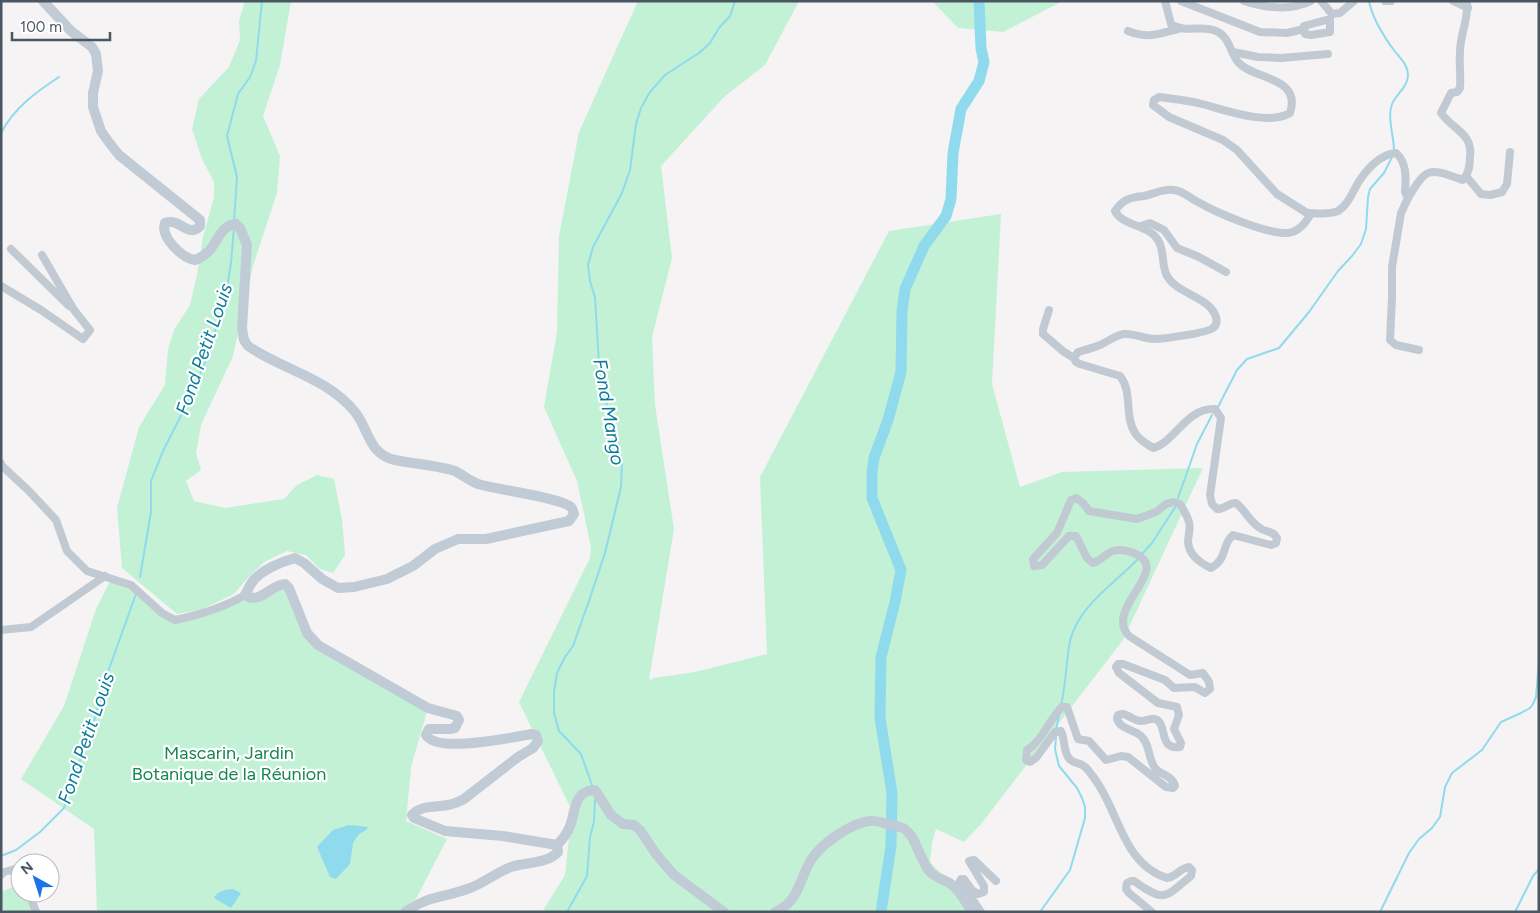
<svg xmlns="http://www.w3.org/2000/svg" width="1540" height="913" viewBox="0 0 1540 913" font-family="Figtree,sans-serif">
	<rect width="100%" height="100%" fill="#f5f3f3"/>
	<g fill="#c3f1d5">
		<path d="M 245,1 L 291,1 L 280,65 L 263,116 L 280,156 L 277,193 L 253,266 L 233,356 L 201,425 L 196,453 L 201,470 L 186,481 L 194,501 L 225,508 L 284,499 L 297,485 L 317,475 L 334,479 L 342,519 L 345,555 L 333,573 L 320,569 L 306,555 L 287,551 L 264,562 L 245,581 L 234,594 L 203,609 L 177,614 L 122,568 L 117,508 L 139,427 L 165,385 L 168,349 L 174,330 L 190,305 L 197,275 L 203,237 L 214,197 L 214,182 L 202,159 L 192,129 L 199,99 L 229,67 L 240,40 L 239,21 Z"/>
		<path d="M 638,1 L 799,1 L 765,65 L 724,97 L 661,166 L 672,258 L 652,337 L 655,405 L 674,529 L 649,680 L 654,678 L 695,672 L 767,654 L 760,477 L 889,231 L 1001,214 L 992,384 L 1020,487 L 1062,472 L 1203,468 L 1123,640 L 981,824 L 964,842 L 936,829 L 932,843 L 930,862 L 979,912 L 542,912 L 565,875 L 572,811 L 519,702 L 590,558 L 591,547 L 577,481 L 544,407 L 557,332 L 559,236 L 579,132 Z"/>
		<path d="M 932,1 L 1063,1 L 1003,32 L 958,28 Z"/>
		<path d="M 111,579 L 131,585 L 175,620 L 245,595 L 250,599 L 285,584 L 307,633 L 428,708 L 411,767 L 406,821 L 447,839 L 416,899 L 398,912 L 97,912 L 94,829 L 21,779 L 64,706 L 96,609 Z"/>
		<path d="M 20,884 L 20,893 L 26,893 L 32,912 L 1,912 L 1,892 Z"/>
	</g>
	<g fill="#90daee">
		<path d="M 349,825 L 368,827 L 366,830 L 359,834 L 353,843 L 350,864 L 336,879 L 330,877 L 317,847 L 333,830 Z"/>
		<path d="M 233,889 L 241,893 L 231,908 L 214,898 C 219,890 224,890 233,889 Z"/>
	</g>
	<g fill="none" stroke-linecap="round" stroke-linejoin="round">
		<g stroke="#90daee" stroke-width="2">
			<path d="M 1369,1 C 1372,18 1383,35 1393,49 C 1399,57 1408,64 1408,75 C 1408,87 1396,94 1392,104 C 1387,118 1394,136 1394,150"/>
			<path d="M 1,133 C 14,108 36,92 59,77"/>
			<path d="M 234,221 L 237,177 L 227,136 L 238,94 L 250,77 L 256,61 L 262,1"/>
			<path d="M 1218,407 L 1237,370 L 1247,359 L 1279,348 L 1309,312 L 1338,271 L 1352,256 L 1361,244 L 1366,229 L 1368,197 L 1370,189 L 1384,173 L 1392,157"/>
			<path d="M 1178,498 L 1197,444 L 1212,415"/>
			<path d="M 1141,555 L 1152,543 L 1176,506"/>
			<path d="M 140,577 L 151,512 L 151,481 L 163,451 L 195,388 L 207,356 L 225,301 L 231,263 L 234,228"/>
			<path d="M 1061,705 C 1066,684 1066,662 1070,641 C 1078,606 1115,583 1138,559"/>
			<path d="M 1056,730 L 1059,715"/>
			<path d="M 593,788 L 581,754 L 559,731 L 554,713 L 554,692 L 557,673 L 565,657 L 573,646 L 590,598 L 605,553 L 621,487 L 622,464 L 618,442 L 600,382 L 595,297 L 590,281 L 588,265 L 593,247 L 622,193 L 630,170 L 636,124 L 641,108 L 650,92 L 665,75 L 699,53 L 710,43 L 719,28 L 730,16 L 735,1"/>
			<path d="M 1,856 L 16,850 L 40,832 L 64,808 L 83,751 L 91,733 L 105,680 L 136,594"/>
			<path d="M 567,912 L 587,876 L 590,837 L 594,822 L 595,800"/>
			<path d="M 1040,912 L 1070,870 L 1085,818 L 1085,807 L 1082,798 L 1077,788 L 1059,766 L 1055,749 L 1056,737"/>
			<path d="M 1380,912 L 1409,853 L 1419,839 L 1432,828 L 1440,817 L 1445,787 L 1452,773 L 1482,750 L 1501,722 L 1521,713 L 1530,708 L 1533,704 L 1536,697 L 1539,661"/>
			<path d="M 1515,912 L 1533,876 L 1539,869"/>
		</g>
		<path stroke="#90daee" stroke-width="11" d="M 881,912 L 891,846 L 892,793 L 880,718 L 881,657 L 895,602 L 901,570 L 872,498 L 872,472 L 874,458 L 888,420 L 901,372 L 902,312 L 905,289 L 924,246 L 946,216 L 951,199 L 953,153 L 961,109 L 979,81 L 984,62 L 981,48 L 979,1"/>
		<g stroke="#c1cad2" stroke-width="8">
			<path d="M 1181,1 L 1260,32 L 1287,33 L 1304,29"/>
			<path d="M 1244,1 C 1265,8 1291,11 1311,1"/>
			<path d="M 1321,1 L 1332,14 L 1340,13 L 1354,1"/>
			<path d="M 1385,1 L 1391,1"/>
			<path d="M 1453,1 L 1468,8"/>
			<path d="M 1330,19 L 1330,32 L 1311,35 L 1305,34 L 1304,26 Z"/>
			<path d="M 1128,31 C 1148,39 1158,34 1178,29"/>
			<path d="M 1233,52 L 1258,57 L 1281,58 L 1328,54"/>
			<path d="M 1466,176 L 1481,194 L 1490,195 L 1502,192 L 1507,184 L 1510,152"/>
			<path d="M 1408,198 C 1427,166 1429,168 1463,180 C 1469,173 1470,166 1470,157 C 1473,133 1453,130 1441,113 L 1451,93 L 1457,92 L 1460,88 C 1461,76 1459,64 1460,52 C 1460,34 1469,19 1467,1"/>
			<path d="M 1307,213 C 1316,213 1330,215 1338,211 C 1348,205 1352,193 1358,183 C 1366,170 1380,154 1396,153 C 1407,162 1406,179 1405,192 L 1408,198 L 1401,213 L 1392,267 L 1392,298 L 1390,340 L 1396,345 L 1419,350"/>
			<path d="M 1141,226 L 1150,223 L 1164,230 L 1177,248 L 1199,257 L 1226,272"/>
			<path d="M 11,249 L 69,306"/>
			<path d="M 1,286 L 41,310 L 83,339 L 90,330 L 74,310 L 42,255"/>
			<path d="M 1049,310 L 1043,329 L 1043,334 L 1064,352 L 1074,358"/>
			<path d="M 1,463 L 2,466 L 29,491 L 56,520 L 67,551 L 87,571 L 131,585 L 162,613 L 175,620 C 199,615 223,608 245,595"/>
			<path d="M 1,630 L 31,627 L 105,576"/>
			<path d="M 1,875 L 4,872 L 15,869 L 20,872"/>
			<path d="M 29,893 L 36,912"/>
			<path d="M 981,912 L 960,881 L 961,879 L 964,879 L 972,890 L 978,894 L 984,892 L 984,886 L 969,861 L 974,860 L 996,881"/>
			<path d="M 1152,912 L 1129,893 L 1126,889 L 1127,883 L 1131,881 L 1134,881 C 1165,903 1164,898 1191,876 L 1192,870 L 1189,867 C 1180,868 1176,877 1167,878 C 1122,864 1119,810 1094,778 C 1091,774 1088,769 1084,766 C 1078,762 1072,764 1068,757 C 1063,748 1065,739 1061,731 L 1055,732 L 1036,758 L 1030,762 L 1026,760 L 1027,750 C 1043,740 1048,721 1062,707 L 1067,707 L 1078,739 L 1089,741 L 1106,760 L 1121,756 L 1128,757 L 1166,787 L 1173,788 L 1175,786 C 1173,776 1161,775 1155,768 C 1148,759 1150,744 1141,736 C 1133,729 1119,729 1117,718 L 1118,715 L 1123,714 C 1129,715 1134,721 1141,721 C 1148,721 1155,715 1160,723 C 1166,733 1161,749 1180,747 L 1181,743 L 1174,729 L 1179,715 L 1177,707 L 1158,703 L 1119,673 L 1116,667 L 1118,664 L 1123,664 L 1165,680 L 1174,688 L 1195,687 L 1205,693 L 1210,689 L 1209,682 L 1203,673 L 1190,675 L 1129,636 C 1103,609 1172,570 1136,554 C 1129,551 1120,549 1113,551 C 1106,553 1102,560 1093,563 L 1087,558 L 1076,536 L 1069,536 L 1042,565 L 1034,566 L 1033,559 L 1057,533 L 1071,500 L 1076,498 L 1083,503 L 1089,511 L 1137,519 L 1156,512 L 1166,504 L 1173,502 L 1180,504 C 1183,509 1187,515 1189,522 C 1191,529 1188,535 1188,542 C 1189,555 1200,563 1211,568 C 1228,559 1221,545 1233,535 L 1271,545 L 1276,543 L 1277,538 C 1273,530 1266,533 1260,528 C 1250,522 1245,510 1236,503 C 1229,503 1225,509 1217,509 L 1212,504 L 1210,495 L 1221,418 L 1215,409 C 1187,407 1174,443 1153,448 C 1147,444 1139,440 1135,433 C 1124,416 1133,392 1120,376 L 1080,364 L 1076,362 L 1074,358 L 1078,352 C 1085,350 1093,348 1100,345 C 1107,342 1116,335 1124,334 C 1134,333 1144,339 1154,339 C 1163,339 1207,333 1213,328 C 1217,325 1217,321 1216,317 C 1209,296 1178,295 1167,276 C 1161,265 1165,251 1158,240 C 1148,224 1122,226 1115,211 C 1123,199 1131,197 1144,196 C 1154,194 1164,188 1174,190 C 1183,191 1190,198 1198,202 C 1217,213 1266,234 1288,233 C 1298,232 1304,225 1309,217 L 1307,213 L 1277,194 L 1237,150 L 1223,140 L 1169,117 L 1153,105 L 1154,100 L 1159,97 C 1173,99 1188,100 1202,104 C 1225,110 1268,126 1290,113 C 1302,76 1253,80 1238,62 C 1230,52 1229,36 1216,31 C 1201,24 1186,34 1171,24 L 1165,1"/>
		</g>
		<g stroke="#c1cbd6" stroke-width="10">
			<path d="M 43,1 L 71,31 L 92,47 L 96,54 L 98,71 L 93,93 L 93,107 L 101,131 L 108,141 L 119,155 L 200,220 L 200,226 C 188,239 180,217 165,223 C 160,237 182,258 195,260 C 200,258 205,255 209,251 C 218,241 221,225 236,224 L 240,228 L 247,245 L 242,328 L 244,340 L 248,346 C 283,370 328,378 355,412 C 369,429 368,454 395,460 C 414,464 436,465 455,471 C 463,475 470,481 478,484 C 497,490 560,497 571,507 C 573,509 573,511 574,514 L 569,521 L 486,539 L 458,539 L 435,549 L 413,566 L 387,579 L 354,587 L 338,588 L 322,579 L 304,563 L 295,558 C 281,562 262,570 253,581 C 250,585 247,591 245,595 C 260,605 270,585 285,584 L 289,588 L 307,633 L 318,645 L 428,708 L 457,716 L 459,720 L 455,728 L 450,729 L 429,729 L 426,735 C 437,754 513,737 532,734 L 536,735 L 538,741 L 533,748 L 518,757 L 464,799 C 460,801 456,803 452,804 C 440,808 421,804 412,815 L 414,818 L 445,831 L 503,836 L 557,845"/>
			<path d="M 557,845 C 563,839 567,834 570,826 C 576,811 573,791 595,790 L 611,815 L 623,824 L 634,825 L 640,830 L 656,854 L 674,875 L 724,912"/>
			<path d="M 405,912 C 429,895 444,898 470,888 C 484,883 497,872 511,867 C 526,862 547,864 558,852 L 557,845"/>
			<path d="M 775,912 C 799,902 799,880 811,860 C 821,844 851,823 870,821 C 877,820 886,824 892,825 C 895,826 901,827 903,828 C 917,836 919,861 931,873 C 937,878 945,880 951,884 C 960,890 966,903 972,912"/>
		</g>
	</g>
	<g text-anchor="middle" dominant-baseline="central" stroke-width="4.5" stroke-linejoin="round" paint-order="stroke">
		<g font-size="18" fill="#17864f" stroke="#fff">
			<text x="229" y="753">Mascarin, Jardin<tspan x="229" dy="21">Botanique de la Réunion</tspan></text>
		</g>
		<g font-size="19" font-style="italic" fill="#0c7c9b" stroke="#fff">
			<text transform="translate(204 349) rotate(-71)">Fond Petit Louis</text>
			<text transform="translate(609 412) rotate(80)">Fond Mango</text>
			<text transform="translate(86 738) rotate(-71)">Fond Petit Louis</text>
		</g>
	</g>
	<rect width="1540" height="913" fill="none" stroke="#4a5661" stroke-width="5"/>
	<g transform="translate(35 878) rotate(321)"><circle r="24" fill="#ffffff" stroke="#b7bbc0"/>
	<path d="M0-4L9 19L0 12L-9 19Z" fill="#1a73e8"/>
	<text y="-8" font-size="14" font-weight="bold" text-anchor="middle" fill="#4a5661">N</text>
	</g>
	<path d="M12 32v8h98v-8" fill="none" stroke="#4a5661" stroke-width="2.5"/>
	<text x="20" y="32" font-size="15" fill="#4a5661" stroke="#ffffff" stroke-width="4" paint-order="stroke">100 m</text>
</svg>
